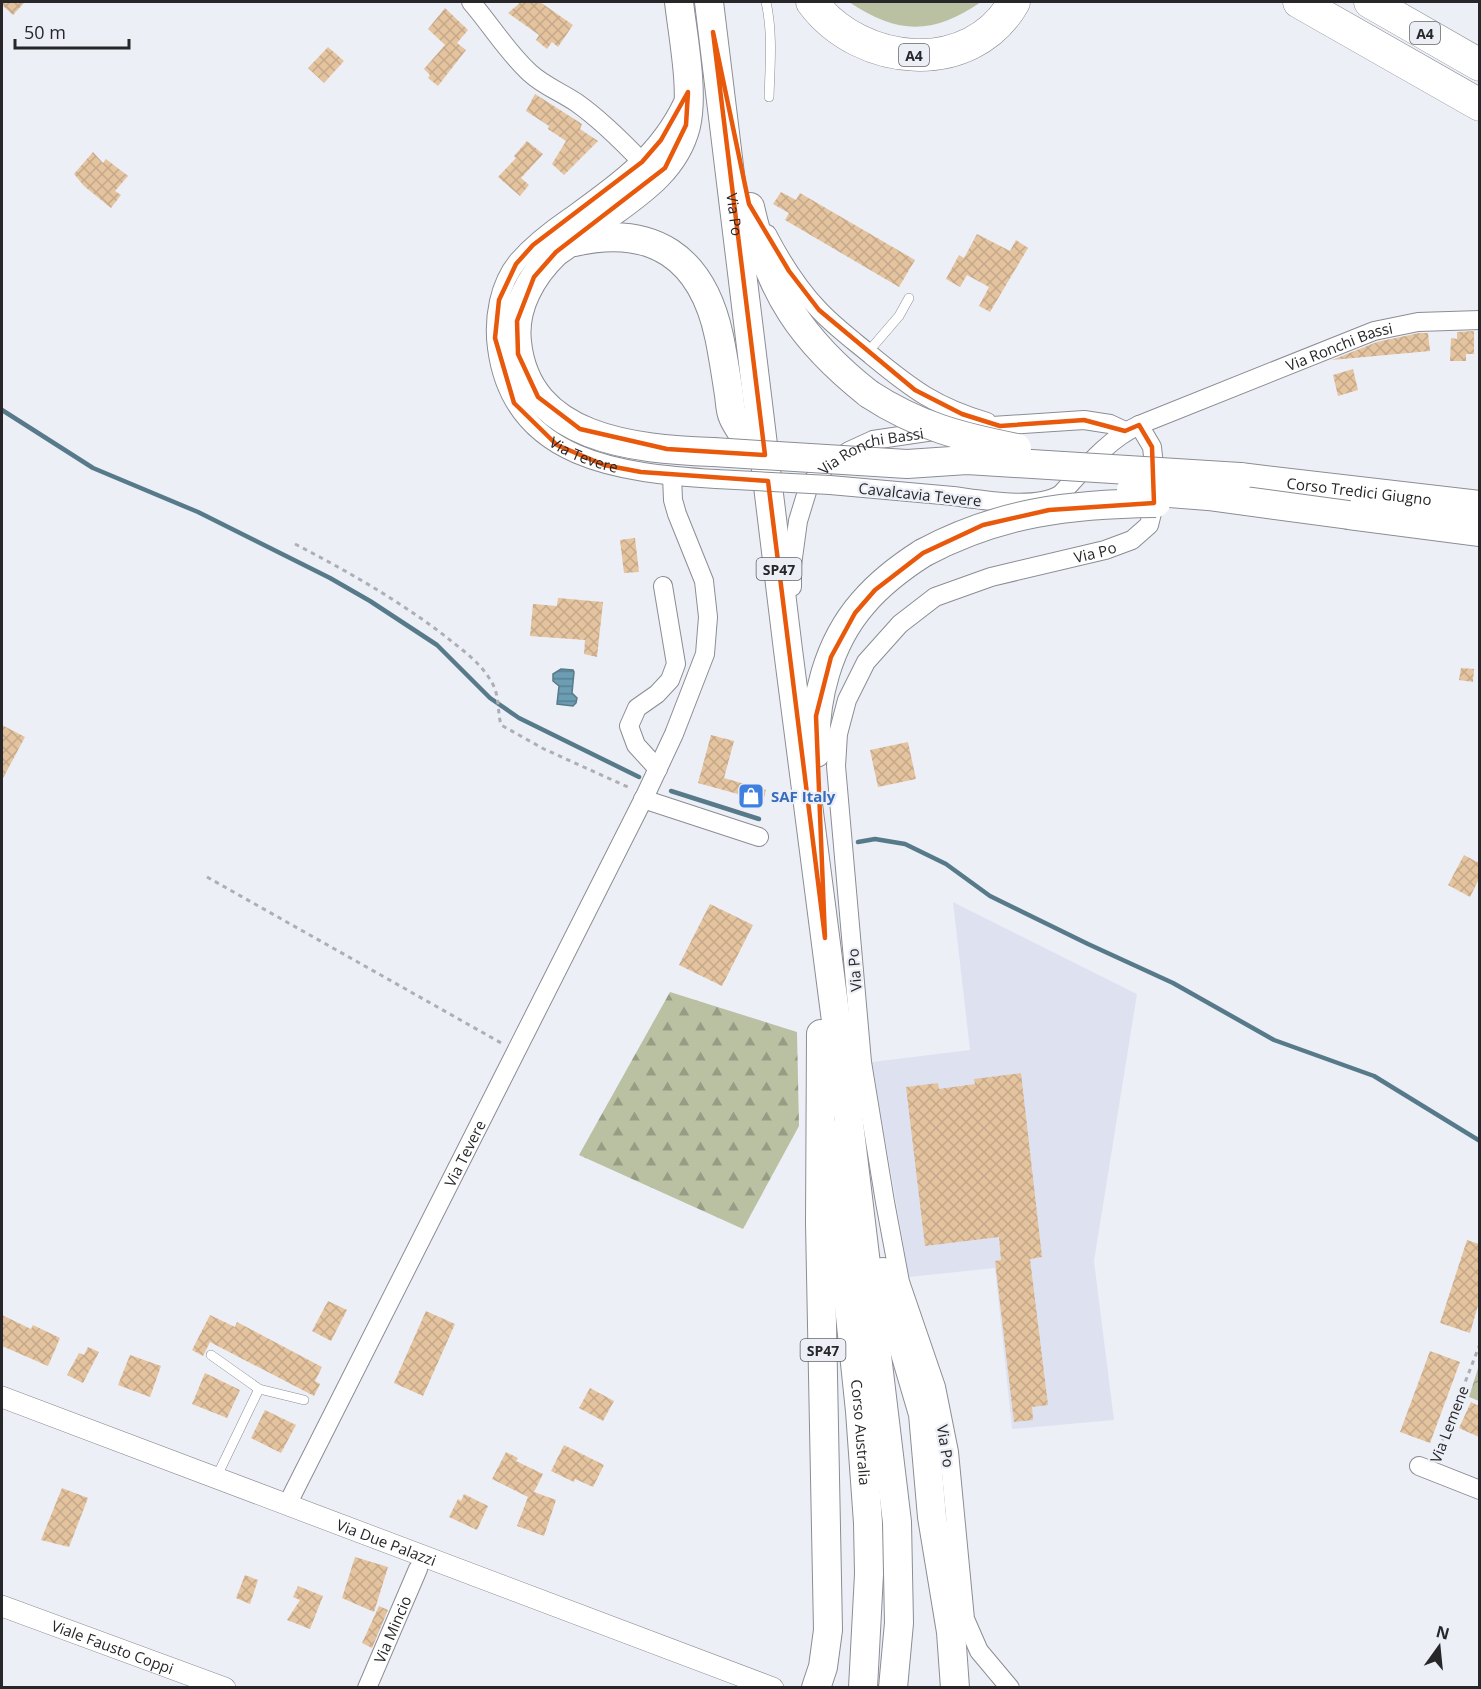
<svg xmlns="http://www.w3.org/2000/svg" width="1481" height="1689" viewBox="0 0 1481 1689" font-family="'Open Sans',sans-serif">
	<defs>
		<pattern id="forest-firs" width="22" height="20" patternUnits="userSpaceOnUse" patternTransform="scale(1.5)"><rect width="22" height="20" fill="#bac1a2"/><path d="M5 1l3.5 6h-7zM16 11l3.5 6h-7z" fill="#979d84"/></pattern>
		<pattern id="park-crowns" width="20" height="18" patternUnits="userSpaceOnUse" patternTransform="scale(1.5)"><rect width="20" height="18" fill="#bac1a2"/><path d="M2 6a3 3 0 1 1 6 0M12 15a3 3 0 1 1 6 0" fill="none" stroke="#979d84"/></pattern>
		<pattern id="water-rules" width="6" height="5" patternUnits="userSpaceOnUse" patternTransform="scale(1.5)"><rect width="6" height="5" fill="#6c9db3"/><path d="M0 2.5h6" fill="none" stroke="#598092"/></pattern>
		<pattern id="building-cross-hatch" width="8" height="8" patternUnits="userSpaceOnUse" patternTransform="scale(1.5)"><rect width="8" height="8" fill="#e4c39f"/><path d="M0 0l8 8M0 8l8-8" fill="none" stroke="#c4a889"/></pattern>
	</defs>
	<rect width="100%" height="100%" fill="#edeff7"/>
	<path fill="#dee2f0" d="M 953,902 L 1137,994 L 1094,1261 L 1114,1420 L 1012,1429 L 995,1268 L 909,1277 L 872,1062 L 970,1050 Z"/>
	<path fill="#bac1a2" d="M 849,2 L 981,2 C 933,35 898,35 849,2 Z"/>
	<path fill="url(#forest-firs)" d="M 670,992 L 797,1032 L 799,1126 L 743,1229 L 579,1155 Z"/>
	<path fill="url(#park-crowns)" d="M 1479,1365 L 1479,1401 L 1469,1397 Z"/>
	<path fill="url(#water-rules)" stroke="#577a8a" stroke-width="1.5" d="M 561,669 L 573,670 L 574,672 L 572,693 L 577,698 L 576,703 L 573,706 L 557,704 L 559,686 L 553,681 L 553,674 Z"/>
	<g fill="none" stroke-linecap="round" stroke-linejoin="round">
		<g stroke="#577a8a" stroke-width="4.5">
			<path d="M 2,410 L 93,468 L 198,512 L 330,578 L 370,601 L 437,645 L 490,698 L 519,718 L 639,777"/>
			<path d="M 671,791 L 759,819"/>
			<path d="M 858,842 L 875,839 L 905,844 L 946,864 L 990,896 L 1088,944 L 1173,983 L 1274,1040 L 1374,1076 L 1480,1141"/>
		</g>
	</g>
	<g fill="url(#building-cross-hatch)">
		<path d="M 2,2 L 25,2 L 13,15 L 2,5 Z"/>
		<path d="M 521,2 L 540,2 L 573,25 L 558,47 L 552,42 L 547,49 L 536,40 L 539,35 L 508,13 Z"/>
		<path d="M 445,8 L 468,30 L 457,43 L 466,50 L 438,86 L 428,78 L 430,75 L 424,69 L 445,45 L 428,29 Z"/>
		<path d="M 328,47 L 344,61 L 324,83 L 308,68 Z"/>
		<path d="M 535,94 L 582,124 L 580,129 L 598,141 L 564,175 L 552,164 L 566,141 L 548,129 L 549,126 L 526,111 Z"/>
		<path d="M 527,141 L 543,154 L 521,178 L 529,185 L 520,196 L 498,177 L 516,158 L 514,156 Z"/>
		<path d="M 93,152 L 103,163 L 106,159 L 128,176 L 115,191 L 121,195 L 111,208 L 84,186 L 74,174 Z"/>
		<path d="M 781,192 L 796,200 L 800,193 L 915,260 L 899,287 L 785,220 L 789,213 L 773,204 Z"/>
		<path d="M 977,234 L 1010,251 L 1016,240 L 1028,248 L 990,312 L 979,306 L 989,287 L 967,275 L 960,287 L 946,279 L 959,255 L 964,258 Z"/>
		<path d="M 1474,331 L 1474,354 L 1466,354 L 1466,361 L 1450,361 L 1451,338 L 1457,339 L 1457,332 Z"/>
		<path d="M 1419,333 L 1428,333 L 1430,351 L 1332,360 L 1377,342 Z"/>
		<path d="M 1353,369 L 1358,390 L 1338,396 L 1333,375 Z"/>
		<path d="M 635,538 L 639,572 L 624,573 L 620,540 Z"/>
		<path d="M 558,598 L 603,602 L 597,657 L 584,654 L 585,640 L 530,636 L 533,604 L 557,606 Z"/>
		<path d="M 1461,668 L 1474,669 L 1473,682 L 1459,680 Z"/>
		<path d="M 2,725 L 25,737 L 2,780 Z"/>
		<path d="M 711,735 L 734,741 L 724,778 L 766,790 L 763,801 L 698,783 Z"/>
		<path d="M 908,742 L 916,779 L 878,787 L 870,750 Z"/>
		<path d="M 1464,855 L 1479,863 L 1479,879 L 1470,897 L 1448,885 Z"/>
		<path d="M 710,904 L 753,925 L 722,986 L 679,965 Z"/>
		<path d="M 1021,1073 L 1042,1257 L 1030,1259 L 1048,1405 L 1032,1407 L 1033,1420 L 1014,1422 L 995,1261 L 1001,1260 L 999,1237 L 925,1246 L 906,1087 L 938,1083 L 939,1089 L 975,1084 L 974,1079 Z"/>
		<path d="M 1467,1240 L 1479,1244 L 1479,1302 L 1470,1333 L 1440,1323 Z"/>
		<path d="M 328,1301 L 347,1310 L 331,1341 L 312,1331 Z"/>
		<path d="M 426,1311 L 455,1324 L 423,1396 L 394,1383 Z"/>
		<path d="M 2,1315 L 31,1329 L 33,1325 L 60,1338 L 48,1366 L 2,1346 Z"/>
		<path d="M 210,1315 L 235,1327 L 237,1322 L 322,1367 L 315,1381 L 320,1384 L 314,1396 L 210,1342 L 203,1356 L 192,1350 Z"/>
		<path d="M 88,1347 L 99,1352 L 83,1383 L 67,1375 L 79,1353 L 84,1355 Z"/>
		<path d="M 1430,1351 L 1460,1362 L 1430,1443 L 1400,1432 Z"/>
		<path d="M 130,1355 L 161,1366 L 150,1397 L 118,1385 Z"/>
		<path d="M 205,1373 L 240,1390 L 227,1418 L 192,1404 Z"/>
		<path d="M 590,1388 L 614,1401 L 603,1421 L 579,1408 Z"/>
		<path d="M 1471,1402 L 1479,1406 L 1479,1437 L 1459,1428 Z"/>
		<path d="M 265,1410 L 296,1425 L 281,1453 L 251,1438 Z"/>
		<path d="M 564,1445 L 604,1465 L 593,1487 L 575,1479 L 574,1482 L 551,1471 Z"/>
		<path d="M 506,1452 L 518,1458 L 516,1461 L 543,1474 L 534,1492 L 556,1500 L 544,1536 L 517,1526 L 528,1497 L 492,1479 Z"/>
		<path d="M 62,1488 L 88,1498 L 69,1547 L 41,1540 Z"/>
		<path d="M 464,1494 L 488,1506 L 477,1530 L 449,1517 L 458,1499 L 461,1501 Z"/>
		<path d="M 355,1557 L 388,1567 L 374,1612 L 342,1598 Z"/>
		<path d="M 245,1575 L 258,1580 L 250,1604 L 236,1598 Z"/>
		<path d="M 298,1586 L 323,1596 L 310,1629 L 287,1620 L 300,1600 L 293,1597 Z"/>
		<path d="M 379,1606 L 388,1610 L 372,1648 L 362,1643 Z"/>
	</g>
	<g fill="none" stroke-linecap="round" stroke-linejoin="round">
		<defs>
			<g id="service">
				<path d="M 766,2 C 773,33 770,66 769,97"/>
				<path d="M 868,352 L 899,316 L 909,298"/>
				<path d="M 211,1355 L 259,1389"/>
				<path d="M 216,1478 L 259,1389 L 304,1400"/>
			</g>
			<g id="minor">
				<path d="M 471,2 C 491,25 507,52 530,73 C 544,86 561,92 577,103 C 601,120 621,140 642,162"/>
				<path id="s1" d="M 683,102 C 658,155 616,184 570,217 C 551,230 533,244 518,261 C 499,284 493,318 497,348 C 512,462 622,473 716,479"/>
				<path d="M 767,234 C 781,261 798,288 819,310 C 835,327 854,341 872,356 C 912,389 936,407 987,422"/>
				<path id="s2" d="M 953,496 C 983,500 1036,510 1061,494 C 1085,468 1107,440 1139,425 L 1374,331 L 1418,322 L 1480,320"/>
				<path id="s3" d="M 792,587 L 792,565 L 798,521 L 809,485 L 825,467 L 849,451 L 873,440 L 947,429 L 1084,420 L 1110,424 L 1125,431"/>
				<path d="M 658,769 L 636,745 L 629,726 L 637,708 L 657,694 L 670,680 L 676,664 L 663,586"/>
				<path d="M 643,799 L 759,837"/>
				<path d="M 1419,1466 L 1480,1490"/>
				<path id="s4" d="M 287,1505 L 645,796 L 674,734 L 705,654 L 708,617 L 704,581 L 677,514 L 673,500 L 672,476"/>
				<path id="s5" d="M 367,1688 L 418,1569"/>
				<path id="s6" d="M 1010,1688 L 979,1651 L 965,1619 L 949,1452 L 936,1387 L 900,1282 L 885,1202 L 862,1062 L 836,766 L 838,734 L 847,700 L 866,662 L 900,624 L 935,597 L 991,577 L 1105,550 L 1132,540 L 1149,525 L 1157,493 L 1152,447 L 1139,425"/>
			</g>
			<g id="tertiary">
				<path id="s7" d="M 2,1397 L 773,1688"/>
				<path id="s8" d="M 2,1606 L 225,1688"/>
			</g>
			<g id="trunk">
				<path d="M 679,2 C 683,37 694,92 686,126 C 676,166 644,189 612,212 C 594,225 575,239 556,252 C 532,275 513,307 517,342 C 527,440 635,449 713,452"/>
				<path id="s9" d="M 709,2 L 788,650 L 847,1106 L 897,1522 L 899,1623 L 893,1688"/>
				<path d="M 750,207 C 769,292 802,341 869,394"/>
				<path d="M 574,242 C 653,224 702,257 719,336 C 723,355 726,375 729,395 C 730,402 730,411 733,417 C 736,424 741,431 745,437"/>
				<path id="s10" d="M 1240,477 L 1480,505"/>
				<path d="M 1349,515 L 1480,532"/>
				<path d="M 816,753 C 813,701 828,643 863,603 C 880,583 901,567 923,553"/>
				<path id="s11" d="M 831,1134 L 860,1411 L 868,1523 L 869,1574 L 863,1688"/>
				<path d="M 883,1272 L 888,1295 L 923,1414 L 932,1517 L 951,1632 L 955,1688"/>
				<path d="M 816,1688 L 823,1667 L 828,1630 L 820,1223 L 821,1034"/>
			</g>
			<g id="motorway">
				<path d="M 812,2 C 860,67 971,78 1014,2"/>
				<path d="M 1299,2 L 1480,105"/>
				<path d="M 1370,2 L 1480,65"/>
			</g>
		</defs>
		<use href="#service" stroke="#8b8d94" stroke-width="10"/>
		<use href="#minor" stroke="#8b8d94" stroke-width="20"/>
		<use href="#tertiary" stroke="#8b8d94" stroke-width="22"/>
		<use href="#trunk" stroke="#8b8d94" stroke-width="30"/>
		<use href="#motorway" stroke="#8b8d94" stroke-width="33"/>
		<g stroke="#aeafb5" stroke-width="3" stroke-dasharray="4.5 4.5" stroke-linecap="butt">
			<path d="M 295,544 C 347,571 398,600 445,636 C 461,649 480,662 491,681 C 500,695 497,710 501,725 L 544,749 L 630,788"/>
			<path d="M 207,877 L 503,1044"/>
			<path d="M 1436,1457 L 1480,1344"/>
		</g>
		<use href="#service" stroke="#fff" stroke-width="9"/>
		<use href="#minor" stroke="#fff" stroke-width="18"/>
		<use href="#tertiary" stroke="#fff" stroke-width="21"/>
		<use href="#trunk" stroke="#fff" stroke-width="28"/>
		<use href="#motorway" stroke="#fff" stroke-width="32"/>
		<defs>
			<path id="minor-bridge" d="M 716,479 L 830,485 L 953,496"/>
			<g id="trunk-bridge">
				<path d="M 869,394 C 918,426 961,437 1017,448"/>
				<path d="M 713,452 L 907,464 L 967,460 L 1240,477"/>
				<path d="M 1131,490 L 1208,496 L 1349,515"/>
				<path d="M 923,553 C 1000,512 1070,504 1156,503"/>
			</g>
		</defs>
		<use href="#minor-bridge" stroke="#8b8d94" stroke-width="20" stroke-linecap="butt"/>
		<use href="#trunk-bridge" stroke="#8b8d94" stroke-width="30" stroke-linecap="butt"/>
		<use href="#minor-bridge" stroke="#fff" stroke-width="18"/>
		<use href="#trunk-bridge" stroke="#fff" stroke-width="28"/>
	</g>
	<path fill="none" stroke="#e8590c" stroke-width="4.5" stroke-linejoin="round" d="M 713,32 L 749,204 L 789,271 L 819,310 L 915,390 L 962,414 L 1000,426 L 1084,420 L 1125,431 L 1139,425 L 1152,447 L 1154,503 L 1049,510 L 983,525 L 923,553 L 875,590 L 855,613 L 831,657 L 816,716 L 825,938 L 768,481 L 641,472 L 604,465 L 557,445 L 514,403 L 495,338 L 499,300 L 516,264 L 533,245 L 642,162 L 661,140 L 688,92 L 686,125 L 665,168 L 556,252 L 534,277 L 517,321 L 518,354 L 538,397 L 580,429 L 667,449 L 765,455 Z"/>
	<defs>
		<symbol id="shop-square" viewBox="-11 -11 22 22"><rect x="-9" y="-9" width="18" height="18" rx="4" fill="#3f7fe0" stroke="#edeff7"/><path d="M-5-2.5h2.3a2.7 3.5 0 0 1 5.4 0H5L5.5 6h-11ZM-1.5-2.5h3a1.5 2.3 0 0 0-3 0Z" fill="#fff"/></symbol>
	</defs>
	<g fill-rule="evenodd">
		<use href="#shop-square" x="736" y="781" width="30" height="30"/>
	</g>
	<g text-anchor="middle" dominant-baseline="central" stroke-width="4.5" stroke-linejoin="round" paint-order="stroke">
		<g fill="#edeff7" stroke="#626368" stroke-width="1.5">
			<rect x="1410" y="22" width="30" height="22" rx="4.5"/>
			<rect x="899" y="44" width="30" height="22" rx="4.5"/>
			<rect x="756.5" y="558" width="45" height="22" rx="4.5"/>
			<rect x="800.5" y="1339" width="45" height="22" rx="4.5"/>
		</g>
		<g font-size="14" font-weight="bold" fill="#27272a">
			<text x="1425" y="33">A4</text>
			<text x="914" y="55">A4</text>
			<text x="779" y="569">SP47</text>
			<text x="823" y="1350">SP47</text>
		</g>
		<g font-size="15" fill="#27272a" stroke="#edeff7">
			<text stroke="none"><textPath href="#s9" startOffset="214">Via Po</textPath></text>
			<text stroke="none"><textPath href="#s2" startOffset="430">Via Ronchi Bassi</textPath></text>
			<text stroke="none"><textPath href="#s1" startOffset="470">Via Tevere</textPath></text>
			<text stroke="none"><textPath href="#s3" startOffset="178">Via Ronchi Bassi</textPath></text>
			<text stroke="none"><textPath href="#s10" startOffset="120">Corso Tredici Giugno</textPath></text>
			<text transform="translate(920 494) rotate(6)">Cavalcavia Tevere</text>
			<text stroke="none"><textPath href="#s6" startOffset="1320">Via Po</textPath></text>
			<text transform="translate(854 970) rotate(-95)">Via Po</text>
			<text stroke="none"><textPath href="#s4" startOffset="394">Via Tevere</textPath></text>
			<text transform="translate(1449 1424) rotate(-69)">Via Lemene</text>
			<text stroke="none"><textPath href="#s11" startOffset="300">Corso Australia</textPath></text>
			<text transform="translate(946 1446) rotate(81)">Via Po</text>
			<text stroke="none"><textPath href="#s7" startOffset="411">Via Due Palazzi</textPath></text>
			<text stroke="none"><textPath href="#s5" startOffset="64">Via Mincio</textPath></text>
			<text stroke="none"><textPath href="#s8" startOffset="118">Viale Fausto Coppi</textPath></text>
		</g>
		<g font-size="15" font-weight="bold" fill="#366cbe" stroke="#edeff7" text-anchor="start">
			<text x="771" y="796">SAF Italy</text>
		</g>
	</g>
	<rect width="1481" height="1689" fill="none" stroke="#27272a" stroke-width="6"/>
	<g transform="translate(1439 1647) rotate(15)" stroke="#edeff7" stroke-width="4.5" paint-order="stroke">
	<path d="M0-4.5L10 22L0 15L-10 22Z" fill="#27272a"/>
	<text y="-9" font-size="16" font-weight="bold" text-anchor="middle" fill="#27272a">N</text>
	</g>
	<path d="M15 39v9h114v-9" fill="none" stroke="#27272a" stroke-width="3"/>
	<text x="24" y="39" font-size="18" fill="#27272a" stroke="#edeff7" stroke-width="4.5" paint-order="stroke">50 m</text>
</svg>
